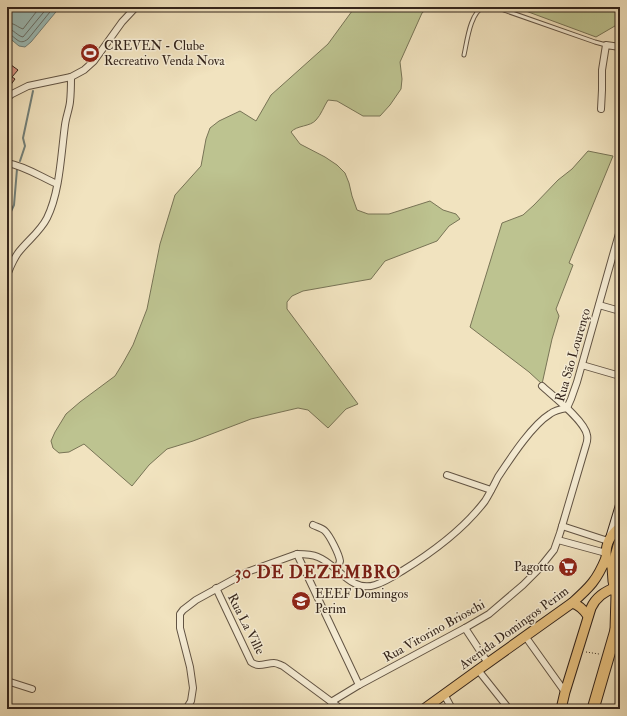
<svg xmlns="http://www.w3.org/2000/svg" width="627" height="716" viewBox="0 0 627 716" font-family="'IM FELL Double Pica',serif">
	<rect width="100%" height="100%" fill="#f1e3bf"/>
	<filter id="stains"><feTurbulence type="fractalNoise" baseFrequency=".005" numOctaves="4"/><feColorMatrix values="0 0 0 0 .2 0 0 0 0 .09 0 0 0 0 .02 0 0 0 .5 -.17"/></filter>
	<radialGradient id="worn" r=".72"><stop offset=".6" stop-color="#630" stop-opacity="0"/><stop offset="1" stop-color="#630" stop-opacity=".3"/></radialGradient>
	<g fill="#bdc390" stroke="#787456">
		<path d="M 355,7 L 429,7 L 422,13 L 400,62 L 402,79 L 401,89 L 390,105 L 380,116 L 363,116 L 337,101 L 328,100 C 324,106 321,115 316,120 C 310,127 297,125 291,132 L 300,144 L 325,157 L 337,165 L 345,173 L 349,183 L 352,196 L 357,210 L 368,214 L 389,214 L 430,201 L 443,210 L 456,214 L 460,219 L 449,226 L 437,241 L 385,261 L 371,279 L 303,291 L 292,296 L 287,302 L 287,309 L 358,404 L 346,409 L 328,428 L 308,410 L 298,408 L 251,419 L 193,441 L 167,449 L 149,465 L 132,486 L 84,444 L 69,452 L 59,453 L 53,448 L 51,441 L 55,432 L 66,414 L 80,402 L 115,376 L 123,363 L 133,345 L 147,309 L 160,244 L 175,195 L 201,166 L 206,139 L 210,128 L 219,121 L 240,111 L 256,121 L 271,95 L 328,44 Z"/>
		<path d="M 515,7 L 620,7 L 620,23 L 596,37 Z"/>
		<path d="M 588,151 L 613,156 L 569,263 L 573,265 L 556,309 L 559,316 L 552,339 L 542,384 L 529,372 L 470,327 L 502,223 L 523,215 L 534,205 L 558,180 L 572,169 Z"/>
	</g>
	<path fill="#9cbdb9" stroke="#72807a" d="M 7,7 L 60,7 L 31,42 L 25,47 L 19,46 L 7,36 Z"/>
	<g fill="none" stroke-linecap="round" stroke-linejoin="round">
		<g stroke="#68706a" stroke-width="1">
			<path d="M 7,23 C 15,23 17,27 23,29 L 40,7"/>
			<path d="M 7,29 C 14,29 17,36 23,37 L 48,7"/>
			<path d="M 7,34 C 16,35 18,47 28,39 L 54,7"/>
		</g>
		<g stroke="#72807a" stroke-width="2">
			<path d="M 20,161 L 25,146 L 23,138 L 33,91"/>
			<path d="M 7,220 L 14,205 L 17,169"/>
		</g>
	</g>
	<path fill="#dd9888" stroke="#33241b" d="M 7,62 L 18,70 L 12,77 L 15,79 L 7,90 Z"/>
	<g fill="none" stroke-linecap="round" stroke-linejoin="round">
		<defs>
			<g id="lane">
				<path d="M 492,7 L 498,8 L 595,42 L 606,45"/>
				<path d="M 464,55 C 467,42 470,12 484,7"/>
			</g>
			<g id="street">
				<path d="M 7,98 L 12,94 L 28,86 L 71,77 L 84,70 L 94,61 L 122,22 L 136,7"/>
				<path d="M 601,109 L 602,90 L 602,70 L 606,45 L 620,47"/>
				<path d="M 7,163 C 25,166 41,177 57,184"/>
				<path d="M 7,275 C 10,268 13,260 18,253 C 27,241 40,232 47,218 C 60,192 61,154 65,125 C 66,117 69,110 70,102 C 71,93 71,85 71,77"/>
				<path d="M 599,305 L 620,311"/>
				<path d="M 582,365 L 620,376"/>
				<path d="M 567,408 L 571,399 L 577,382 L 620,230"/>
				<path d="M 447,475 L 491,490"/>
				<path d="M 313,525 C 317,527 322,528 325,531 C 330,536 339,554 340,561 L 337,571"/>
				<path d="M 562,526 L 608,541"/>
				<path d="M 558,540 L 606,553"/>
				<path d="M 297,554 L 359,685"/>
				<path d="M 216,588 L 251,662 C 258,668 266,663 274,663 C 277,663 280,665 283,666 L 341,709"/>
				<path d="M 465,628 L 488,663"/>
				<path d="M 525,636 L 565,692"/>
				<path d="M 478,670 L 509,709"/>
				<path d="M 7,681 L 32,689"/>
				<path d="M 444,694 L 452,709"/>
				<path d="M 331,702 L 359,685 L 465,628 L 489,614 L 523,585 L 538,570 L 554,550 L 560,533 L 586,445 C 587,442 588,439 587,435 C 585,421 553,396 542,386"/>
				<path d="M 186,709 L 191,701 L 193,688 L 190,667 L 180,628 L 180,614 L 183,610 L 196,600 L 247,572 L 297,554 C 304,554 311,554 318,557 C 337,564 351,593 375,585 C 385,582 394,576 402,571 C 433,552 463,530 485,501 C 490,493 494,485 498,477 C 510,459 532,425 550,414 C 555,410 561,409 567,408"/>
			</g>
			<g id="secondary">
				<path d="M 611,535 L 620,505"/>
				<path d="M 617,709 L 620,705"/>
			</g>
			<g id="primary">
				<path d="M 607,563 C 604,547 608,537 620,527"/>
				<path d="M 572,603 C 579,605 584,610 588,616"/>
				<path d="M 424,709 L 478,670 L 572,603 C 590,587 597,580 606,558"/>
				<path d="M 561,709 L 565,692 L 591,608 C 596,597 604,592 616,587"/>
			</g>
			<g id="highway">
				<path d="M 616,630 L 617,595 L 614,581 L 613,567 L 620,542"/>
				<path d="M 593,709 L 616,630 L 620,623"/>
			</g>
		</defs>
		<use href="#lane" stroke="#625444" stroke-width="5"/>
		<use href="#street" stroke="#625444" stroke-width="8"/>
		<use href="#secondary" stroke="#33241b" stroke-width="10"/>
		<use href="#primary" stroke="#33241b" stroke-width="11"/>
		<use href="#highway" stroke="#33241b" stroke-width="13"/>
		<path stroke="#33241b" stroke-width="1" stroke-dasharray="1 2" stroke-linecap="butt" d="M 586,652 L 599,654"/>
		<use href="#lane" stroke="#f6edd5" stroke-width="3"/>
		<use href="#street" stroke="#f6edd5" stroke-width="6"/>
		<use href="#secondary" stroke="#f6edd5" stroke-width="8"/>
		<use href="#primary" stroke="#e8c280" stroke-width="9"/>
		<use href="#highway" stroke="#e8c280" stroke-width="11"/>
	</g>
	<defs>
		<symbol id="stadium-disc" viewBox="-11 -11 22 22"><circle r="9.5" fill="#8f2418" stroke="#f6edd5"/><path d="M0-5a6.5 5 0 1 0 0 10a6.5 5 0 1 0 0-10ZM-3.5-1.8h7v3.6h-7Z" fill="#fff"/></symbol>
		<symbol id="supermarket-disc" viewBox="-11 -11 22 22"><circle r="9.5" fill="#8f2418" stroke="#f6edd5"/><path d="M-6-5.5h2.5l.6 2H6L4.5 2H-2.5L-4.4-4H-6ZM-1.5 3.2a1.3 1.3 0 1 0 .1 0ZM3 3.2a1.3 1.3 0 1 0 .1 0Z" fill="#fff"/></symbol>
		<symbol id="school-disc" viewBox="-11 -11 22 22"><circle r="9.5" fill="#8f2418" stroke="#f6edd5"/><path d="M0-5L7-2L0 1L-7-2ZM-4 1L0 2.5L4 1V4Q0 6-4 4Z" fill="#fff"/></symbol>
	</defs>
	<g fill-rule="evenodd">
		<use href="#stadium-disc" x="79" y="42" width="22" height="22"/>
		<use href="#supermarket-disc" x="557" y="556" width="22" height="22"/>
		<use href="#school-disc" x="290" y="590" width="22" height="22"/>
	</g>
	<g text-anchor="middle" dominant-baseline="central" stroke-width="3" stroke-linejoin="round" paint-order="stroke">
		<g font-size="13" fill="#33241b" stroke="#f6edd5" text-anchor="start">
			<text x="104" y="46">CREVEN - Clube<tspan x="104" dy="15">Recreativo Venda Nova</tspan></text>
			<text x="554" y="567" text-anchor="end">Pagotto</text>
			<text x="315" y="594">EEEF Domingos<tspan x="315" dy="15">Perim</tspan></text>
		</g>
		<g font-size="13" fill="#33241b" stroke="#f6edd5">
			<text transform="translate(573 355) rotate(-74)">Rua São Lourenço</text>
			<text transform="translate(246 624) rotate(63)">Rua La Ville</text>
			<text transform="translate(514 628) rotate(-36)">Avenida Domingos Perim</text>
			<text transform="translate(434 631) rotate(-29)">Rua Vitorino Brioschi</text>
		</g>
		<g font-size="17" font-weight="bold" letter-spacing="1" fill="#7a1f14" stroke="#f6edd5">
			<text x="318" y="572">30 DE DEZEMBRO</text>
		</g>
	</g>
	<rect width="627" height="716" fill="none" stroke="#f1e3bf" stroke-width="24"/>
	<rect x="8" y="8" width="611" height="700" fill="none" stroke="#33241b" stroke-width="2"/>
	<rect x="12" y="12" width="603" height="692" fill="none" stroke="#33241b"/>
	<rect width="100%" height="100%" filter="url(#stains)"/>
	<rect width="100%" height="100%" fill="url(#worn)"/>
</svg>
